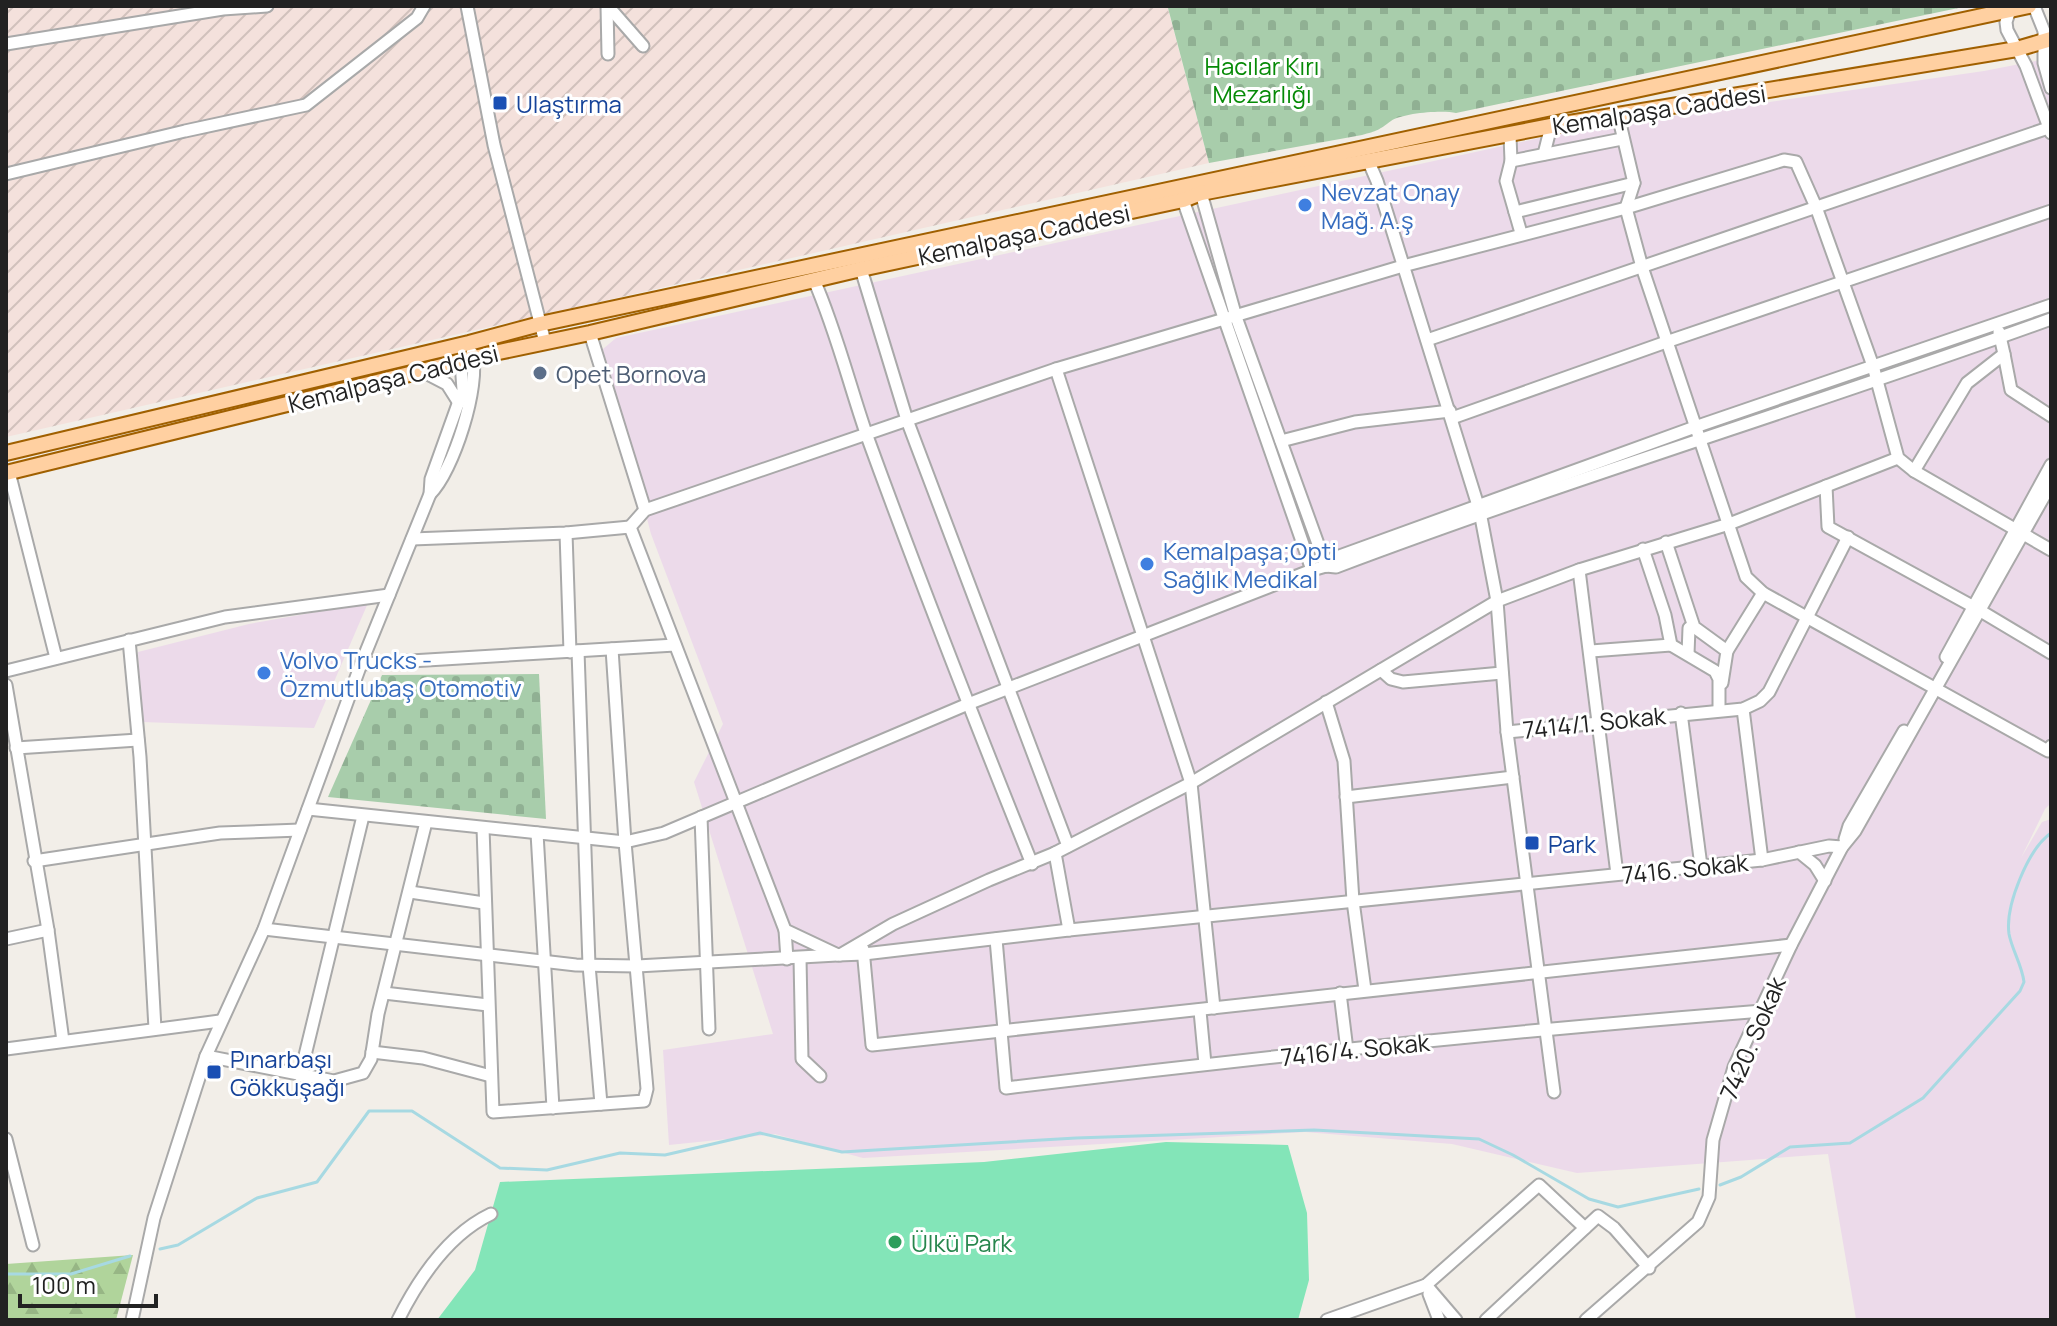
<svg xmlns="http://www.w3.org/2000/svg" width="2057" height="1326" viewBox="0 0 2057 1326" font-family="Manrope,sans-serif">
	<defs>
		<pattern id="military-furrows" width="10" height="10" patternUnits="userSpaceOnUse" patternTransform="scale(2)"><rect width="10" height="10" fill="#f4e1dc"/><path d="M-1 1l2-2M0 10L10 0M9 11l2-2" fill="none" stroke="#d1c1bc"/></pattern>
		<pattern id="forest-firs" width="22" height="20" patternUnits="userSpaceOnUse" patternTransform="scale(2)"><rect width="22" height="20" fill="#b0d49b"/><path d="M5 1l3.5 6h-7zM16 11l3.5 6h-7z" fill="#97b685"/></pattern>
		<pattern id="cemetery-stones" width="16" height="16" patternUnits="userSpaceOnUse" patternTransform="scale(2)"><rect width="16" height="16" fill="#a8cdab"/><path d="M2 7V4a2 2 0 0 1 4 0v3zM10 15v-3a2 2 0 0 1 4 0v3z" fill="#90b093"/></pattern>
	</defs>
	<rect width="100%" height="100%" fill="#f2eee8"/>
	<g fill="#ecdaea">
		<path d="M 2051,58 L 2051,803 L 2045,809 L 2021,858 L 2042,822 L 2051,819 L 2051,1320 L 1853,1320 L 1856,1319 L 1828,1154 L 1577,1173 L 1452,1144 L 1305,1132 L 863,1158 L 775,1134 L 669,1145 L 663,1050 L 773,1034 L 694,782 L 723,724 L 651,534 L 603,349 L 616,338 L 1577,130 L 1984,71 Z"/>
		<path d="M 368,603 L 314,728 L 142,722 L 138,652 L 249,624 Z"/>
	</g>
	<path fill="url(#military-furrows)" d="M 6,6 L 1179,6 L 1168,9 L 1209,163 L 6,437 Z"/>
	<path fill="url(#forest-firs)" d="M 133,1255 L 116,1320 L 6,1320 L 6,1264 Z"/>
	<g fill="url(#cemetery-stones)">
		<path d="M 1179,6 L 1968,6 L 1456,113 C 1442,110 1403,113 1391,121 C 1379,130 1377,131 1362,135 L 1209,163 L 1168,8 Z"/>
		<path d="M 539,674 L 546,819 L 328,797 L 382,675 Z"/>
	</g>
	<path fill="#83e5b8" d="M 1166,1142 L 1288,1145 L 1307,1213 L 1309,1280 L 1298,1320 L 437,1320 L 475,1270 L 500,1182 L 984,1162 Z"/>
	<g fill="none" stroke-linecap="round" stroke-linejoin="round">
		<g stroke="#a7d9e2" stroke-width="3">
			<path d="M 1720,1185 L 1741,1177 L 1790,1147 L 1850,1143 L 1923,1098 L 2020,991 L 2024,982 C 2022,965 2012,950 2009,934 C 2005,906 2028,849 2051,833"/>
			<path d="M 160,1249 L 178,1245 L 257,1198 L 317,1182 L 369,1111 L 412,1111 L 500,1168 L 547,1170 L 620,1153 L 665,1155 L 760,1133 L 842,1152 L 1076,1138 L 1314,1130 L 1479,1139 L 1513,1155 L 1589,1199 L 1618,1207 L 1699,1189"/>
			<path d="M 6,1274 L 71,1274 L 130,1256"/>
		</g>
		<defs>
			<g id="minor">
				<path d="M 467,6 L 494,145 L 545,342"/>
				<path d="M 607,6 L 608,54"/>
				<path d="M 608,6 L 643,46"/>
				<path d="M 2034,6 L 2044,31 L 2044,63 L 2051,88"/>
				<path d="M 2010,10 L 2006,22 L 2007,30 L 2026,66 L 2051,133"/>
				<path d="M 6,44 L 223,9 L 267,6"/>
				<path d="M 1618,115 L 1634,183 L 1626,208 L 1642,267 L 1746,577 L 1763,593 L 2048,751 L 2051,746"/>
				<path d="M 1510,136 L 1511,161 L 1506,181 L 1521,233"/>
				<path d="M 1544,154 L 1551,126"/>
				<path d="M 1368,160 L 1377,181 L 1480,512 L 1497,601 L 1507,732 L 1554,1092"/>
				<path d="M 1511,161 L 1622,139"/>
				<path d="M 6,174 L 185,131 L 306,105 L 417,18 L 424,6"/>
				<path d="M 1201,193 L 1236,317 L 1326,566"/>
				<path d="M 1183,200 L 1312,570"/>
				<path d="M 1515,212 L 1634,183"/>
				<path d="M 861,269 L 907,420 L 1068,846"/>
				<path d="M 814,280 C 836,330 849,384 867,436 C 919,579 975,722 1032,864"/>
				<path d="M 590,333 L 645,510"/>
				<path d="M 1427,340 L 2051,127"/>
				<path d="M 2004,354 L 2011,390 L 2051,416"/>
				<path d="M 1056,369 L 1191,783 L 1214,1008"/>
				<path d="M 422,371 L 447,384 L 459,403"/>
				<path d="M 1452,418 L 1669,341 L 2051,211"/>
				<path d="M 1281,441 L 1355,422 L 1450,411"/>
				<path d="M 1914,471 L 1967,383 L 2004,354 L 1999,332"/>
				<path d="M 9,472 L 56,658"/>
				<path d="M 1826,486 L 1828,527 L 1974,607 L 2051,653"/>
				<path d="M 430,494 C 453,472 481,385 472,353"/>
				<path d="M 566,533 L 570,652"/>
				<path d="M 412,539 L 566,533 L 630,527"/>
				<path d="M 1666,542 L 1694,627 L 1727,651 L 1722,683"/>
				<path d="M 1643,549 L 1665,615 L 1671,645 L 1715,671 L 1719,679 L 1719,710"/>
				<path d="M 1326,566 L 1334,558 L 1695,427 L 2051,305"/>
				<path d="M 1579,570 L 1617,874"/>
				<path d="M 129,640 L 140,757 L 155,1029"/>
				<path d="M 578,651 L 589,965 L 601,1104"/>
				<path d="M 1591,651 L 1671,645"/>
				<path d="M 1727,651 L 1763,593"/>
				<path d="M 1688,654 L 1689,628"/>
				<path d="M 1946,657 L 2051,465"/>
				<path d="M 361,664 L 675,645"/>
				<path d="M 1381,670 L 1391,679 L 1403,682 L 1502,673"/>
				<path d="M 6,671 L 225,617 L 389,595"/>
				<path d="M 6,685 L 48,930 L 63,1041"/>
				<path d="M 1326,702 L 1344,761 L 1353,901 L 1365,990"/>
				<path d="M 1743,709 L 1762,860"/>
				<path d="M 1681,713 L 1701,866"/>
				<path d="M 1507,732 L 1743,709 L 1760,701 L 1769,692 L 1848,537"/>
				<path d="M 16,748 L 138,740"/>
				<path d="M 1346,797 L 1513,777"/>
				<path d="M 308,809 L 625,842 L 664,833 L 968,704 L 1312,570 L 1326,566 L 1336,567 C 1572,478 1814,405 2051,319"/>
				<path d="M 701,817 L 709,1029"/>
				<path d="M 483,828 L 493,1112 L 644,1101 L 647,1089 L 625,842 L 612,649"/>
				<path d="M 537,833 L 553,1108"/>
				<path d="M 1845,839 L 1849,826 L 1904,731"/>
				<path d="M 1842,847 L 1829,846 L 1762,860 L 1069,930 L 864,954 L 838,955 L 785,930 L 630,527 L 645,510 L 1056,369 L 1403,266 L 1626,208 L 1784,160 L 1796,162 L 1816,207 L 1873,366 L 1898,458 L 1914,471 L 2051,550"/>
				<path d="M 1799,852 L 1815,865 L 1825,881"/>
				<path d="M 1055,853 L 1069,930"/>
				<path d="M 34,861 L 220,833 L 300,830"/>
				<path d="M 410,892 L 484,903"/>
				<path d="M 264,929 L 576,965 L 637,966 L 837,955"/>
				<path d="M 785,930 L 787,959"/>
				<path d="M 6,939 L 48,930"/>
				<path d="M 996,939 L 1004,1030"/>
				<path d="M 863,949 L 872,1045 L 1791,945"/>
				<path d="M 840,955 L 893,924 L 989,880 L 1055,853 L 1191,783 L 1497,601 L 1579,570 L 1729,524 L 1898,458"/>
				<path d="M 800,958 L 802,1059 L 820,1076"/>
				<path d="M 384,993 L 488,1005"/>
				<path d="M 1340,993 L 1347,1050"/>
				<path d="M 1200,1011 L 1205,1064"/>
				<path d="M 1001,1031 L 1006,1088 C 1258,1057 1510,1031 1762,1011"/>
				<path d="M 6,1049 L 220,1021"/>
				<path d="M 372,1052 L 423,1058 L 491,1076"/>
				<path d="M 206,1056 L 334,1081 L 363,1073 L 371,1059 L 378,1014 L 426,822"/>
				<path d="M 300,1076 L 363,816"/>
				<path d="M 6,1139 L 33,1245"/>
				<path d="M 1426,1285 L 1456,1320"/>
				<path d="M 1429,1294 L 1439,1320"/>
				<path d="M 132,1320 L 154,1218 L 206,1056 L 264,929 L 361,664 L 430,494 L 431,479 L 463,390 L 461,362"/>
				<path d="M 398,1320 C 418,1280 449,1234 491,1214"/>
				<path d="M 1327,1320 L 1426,1285 L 1539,1185 L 1585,1228"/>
				<path d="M 1486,1320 L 1598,1216 L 1614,1228 L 1649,1268"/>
				<path d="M 1586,1320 L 1698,1222 L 1709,1197 L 1713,1140 L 1734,1067 L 1791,945 L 1842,847 L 1855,831 L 2051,484"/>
			</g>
			<g id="major">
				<path d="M 6,453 L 469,343 L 540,324 L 2029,6"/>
				<path d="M 6,473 L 499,352 L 590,333 L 861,269 L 1183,200 L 1201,193 L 1551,126 L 2017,49 L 2051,39"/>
			</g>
		</defs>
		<use href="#minor" stroke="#a9a9a9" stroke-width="15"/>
		<use href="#major" stroke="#a06000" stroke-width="18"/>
		<use href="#minor" stroke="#fff" stroke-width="11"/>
		<use href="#major" stroke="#ffd0a1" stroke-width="14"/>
	</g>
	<g fill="#1a4fb4" stroke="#fff" stroke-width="3">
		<rect x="492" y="95" width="16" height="16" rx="4"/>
		<rect x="1524" y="835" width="16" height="16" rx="4"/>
		<rect x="206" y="1064" width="16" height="16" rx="4"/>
	</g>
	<g fill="#3f7fe0" stroke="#fff" stroke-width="3">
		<circle cx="1305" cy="205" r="8"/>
		<circle cx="1147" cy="564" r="8"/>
		<circle cx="264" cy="673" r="8"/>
	</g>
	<circle fill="#5c6f8a" stroke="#fff" stroke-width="3" cx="540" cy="373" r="8"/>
	<circle fill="#2e9e5b" stroke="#fff" stroke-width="3" cx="895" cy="1242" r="8"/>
	<g text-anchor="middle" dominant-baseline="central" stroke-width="6" stroke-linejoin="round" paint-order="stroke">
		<g font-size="24" fill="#068a07" stroke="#fff">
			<text x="1262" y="65">Hacılar Kırı<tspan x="1262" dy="28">Mezarlığı</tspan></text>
		</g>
		<g font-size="24" fill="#164399" stroke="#fff" text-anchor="start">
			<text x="516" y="103">Ulaştırma</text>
			<text x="1548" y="843">Park</text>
			<text x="230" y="1058">Pınarbaşı<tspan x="230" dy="28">Gökkuşağı</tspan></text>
		</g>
		<g font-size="24" fill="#222" stroke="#fff">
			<text transform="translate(1659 109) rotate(-9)">Kemalpaşa Caddesi</text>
			<text transform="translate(1024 234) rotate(-12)">Kemalpaşa Caddesi</text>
			<text transform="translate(393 378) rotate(-14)">Kemalpaşa Caddesi</text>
			<text transform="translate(1594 722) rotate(-6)">7414/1. Sokak</text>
			<text transform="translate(1685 868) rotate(-6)">7416. Sokak</text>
			<text transform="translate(1752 1038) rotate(-67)">7420. Sokak</text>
			<text transform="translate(1355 1049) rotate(-6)">7416/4. Sokak</text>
		</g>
		<g font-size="24" fill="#366cbe" stroke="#fff" text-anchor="start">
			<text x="1321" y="191">Nevzat Onay<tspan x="1321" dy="28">Mağ. A.ş</tspan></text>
			<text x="1163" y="550">Kemalpaşa;Opti<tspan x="1163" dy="28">Sağlık Medikal</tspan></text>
			<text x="280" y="659">Volvo Trucks -<tspan x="280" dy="28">Özmutlubaş Otomotiv</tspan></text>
		</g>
		<g font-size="24" fill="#4e5e75" stroke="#fff" text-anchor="start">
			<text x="556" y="373">Opet Bornova</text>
		</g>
		<g font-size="24" fill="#27864d" stroke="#fff" text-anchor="start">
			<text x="911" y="1242">Ülkü Park</text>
		</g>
	</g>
	<rect width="2057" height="1326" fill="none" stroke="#222222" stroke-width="16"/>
	<path d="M20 1294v12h136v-12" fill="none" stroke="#222222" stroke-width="4"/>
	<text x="32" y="1294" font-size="24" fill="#222222" stroke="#ffffff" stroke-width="6" paint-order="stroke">100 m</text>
</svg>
